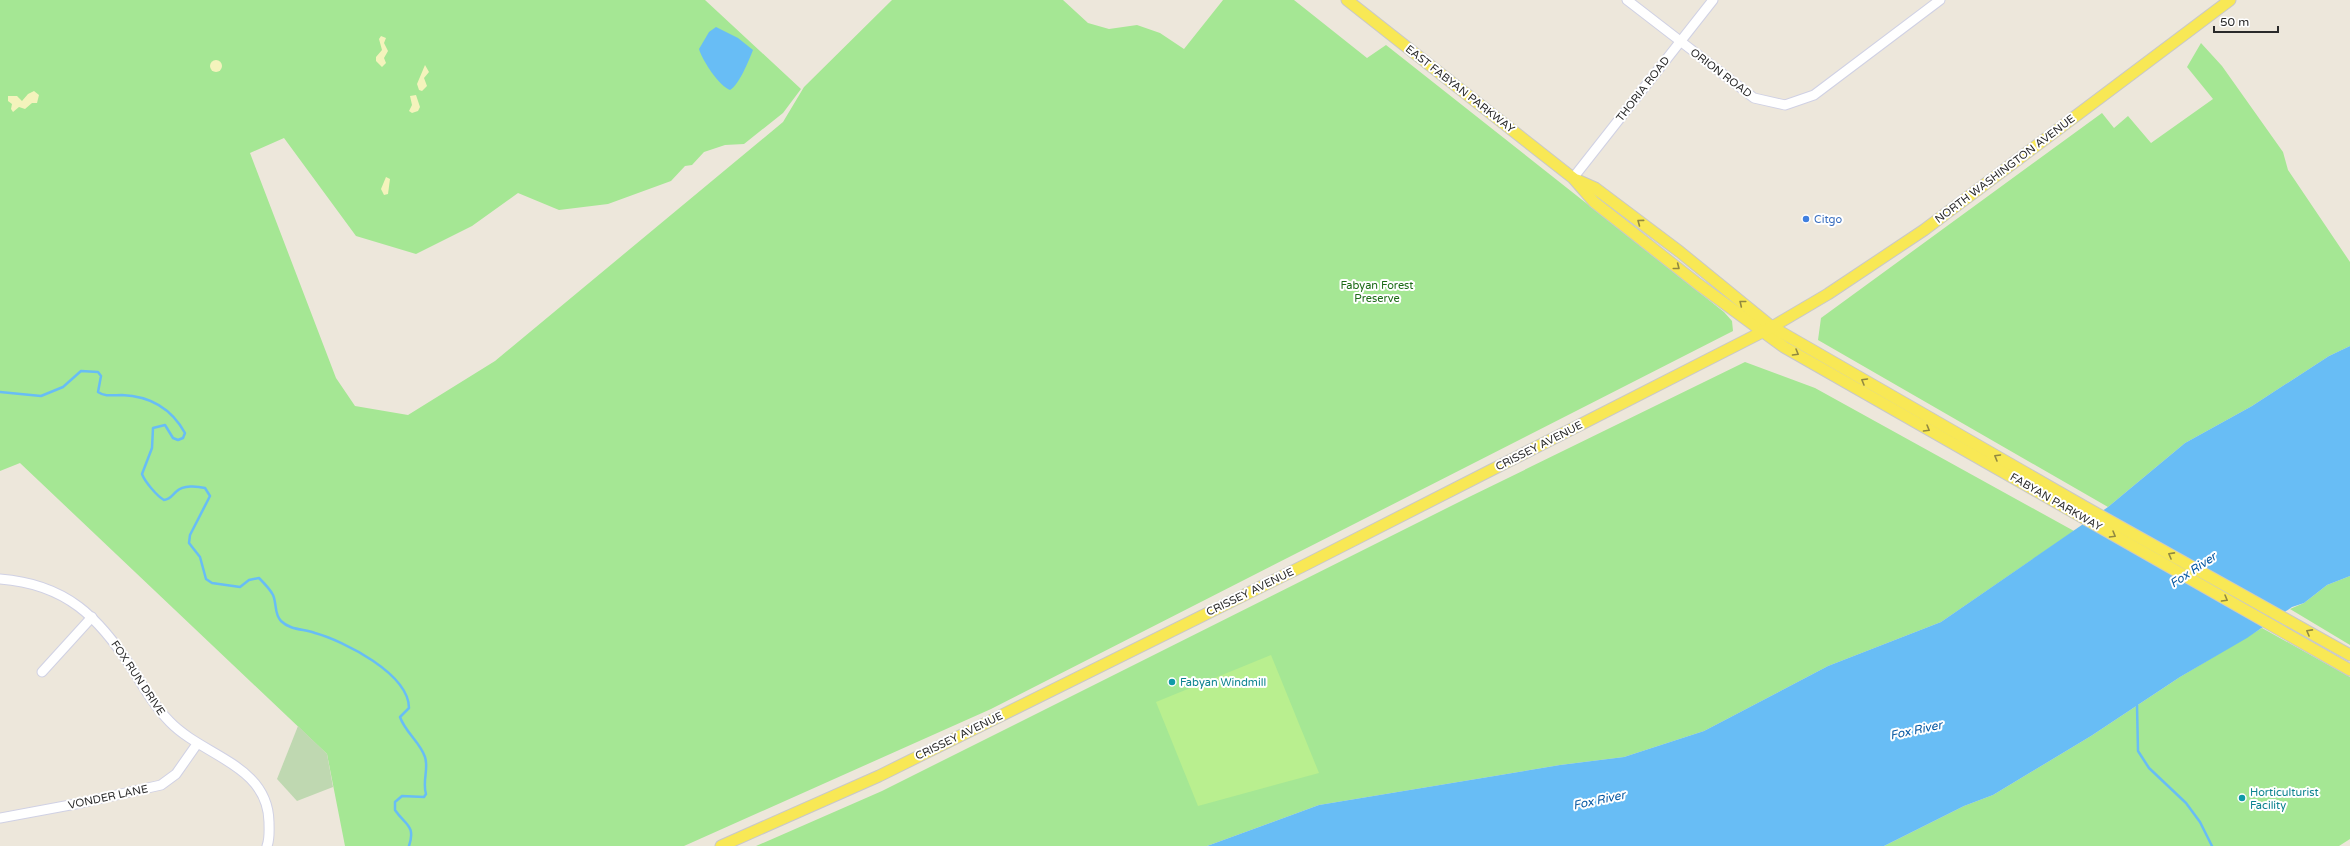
<svg xmlns="http://www.w3.org/2000/svg" width="2350" height="846" viewBox="0 0 2350 846" font-family="'Varela Round',sans-serif">
	<rect width="100%" height="100%" fill="#ede7db"/>
	<g fill="#a5e794">
		<path d="M 0,0 L 705,0 L 801,89 L 783,113 L 744,144 L 725,145 L 704,152 L 692,165 L 685,166 L 671,181 L 608,204 L 559,210 L 518,193 L 472,226 L 416,254 L 356,236 L 284,138 L 250,153 L 336,378 L 355,406 L 408,415 L 495,361 L 783,122 L 804,87 L 892,0 L 1063,0 L 1088,23 L 1109,29 L 1137,25 L 1160,33 L 1184,49 L 1223,0 L 1294,0 L 1367,58 L 1386,45 L 1724,312 L 1732,321 L 1733,331 L 991,709 L 684,846 L 345,846 L 327,754 L 20,463 L 0,471 Z"/>
		<path d="M 2201,43 L 2222,66 L 2283,152 L 2288,170 L 2350,262 L 2350,346 L 2329,356 L 2252,406 L 2185,443 L 2108,507 L 1818,340 L 1821,318 L 2102,113 L 2114,128 L 2128,116 L 2151,143 L 2213,99 L 2187,67 Z"/>
		<path d="M 1745,362 L 1815,388 L 2074,531 L 1941,622 L 1828,666 L 1704,731 L 1624,757 L 1560,765 L 1319,805 L 1207,846 L 756,846 L 882,791 L 1467,498 Z"/>
		<path d="M 2350,576 L 2350,645 L 2290,609 L 2304,603 L 2327,585 Z"/>
		<path d="M 2262,628 L 2350,677 L 2350,839 L 2339,846 L 1884,846 L 1964,806 L 1993,795 L 2091,736 L 2180,677 Z"/>
	</g>
	<g fill="#f4f3bc">
		<path d="M 381,36 L 386,38 L 384,43 L 388,51 L 384,58 L 386,63 L 382,67 L 376,61 L 376,57 L 382,50 L 379,39 Z"/>
		<circle cx="216" cy="66" r="6"/>
		<path d="M 425,65 L 429,72 L 424,78 L 427,86 L 422,91 L 419,90 L 417,84 Z"/>
		<path d="M 34,91 L 39,95 L 37,103 L 32,103 L 25,109 L 19,107 L 13,112 L 11,109 L 12,104 L 8,101 L 8,96 L 17,96 L 22,101 L 28,94 Z"/>
		<path d="M 416,95 L 420,107 L 418,111 L 412,113 L 409,111 L 412,105 L 410,96 Z"/>
		<path d="M 386,177 L 390,179 L 388,194 L 384,195 L 381,189 Z"/>
	</g>
	<path fill="#bfd8b1" d="M 298,726 L 327,754 L 333,787 L 297,801 L 277,779 Z"/>
	<path fill="#b9ef8f" d="M 1271,655 L 1319,773 L 1198,806 L 1156,702 Z"/>
	<g fill="#68bdf5">
		<path d="M 716,27 L 738,38 L 753,50 C 749,60 739,85 730,90 C 719,86 702,60 699,49 L 709,32 Z"/>
		<path d="M 2350,346 L 2350,576 L 2327,585 L 2304,603 L 2292,607 L 2247,638 L 2180,677 L 2091,736 L 1993,795 L 1964,806 L 1884,846 L 1207,846 L 1319,805 L 1560,765 L 1624,757 L 1704,731 L 1828,666 L 1941,622 L 2108,507 L 2185,443 L 2252,406 L 2329,356 Z"/>
	</g>
	<g fill="none" stroke-linecap="round" stroke-linejoin="round">
		<g stroke="#68bdf5" stroke-width="2.5">
			<path d="M 0,392 L 41,396 L 63,387 L 81,371 L 98,372 L 101,376 L 98,392 C 105,397 113,395 122,395 C 150,396 171,408 185,433 L 183,438 L 178,440 L 173,438 L 165,425 L 153,428 L 152,448 L 142,474 C 145,482 157,496 164,500 C 171,499 172,495 177,491 C 183,485 197,486 205,488 L 210,496 L 190,535 L 189,543 L 200,557 L 206,579 L 212,583 L 240,587 L 249,580 L 259,578 C 264,583 270,589 273,595 C 277,604 274,614 281,621 C 290,630 304,629 315,633 C 344,641 409,674 409,708 L 400,717 C 405,732 420,742 425,757 C 429,769 422,781 426,794 L 424,797 L 402,796 L 395,802 L 395,810 C 405,825 416,825 409,846"/>
			<path d="M 2137,705 L 2138,751 L 2149,768 L 2186,803 L 2200,822 L 2212,846"/>
		</g>
		<defs>
			<g id="minor">
				<path d="M 1627,0 L 1754,98 L 1785,105 L 1814,95 L 1940,0"/>
				<path d="M 1573,178 L 1713,0"/>
				<path d="M 0,579 C 66,584 99,617 133,670 C 144,688 155,707 170,722 C 203,756 268,765 269,822 C 269,830 270,838 267,846"/>
				<path d="M 42,672 L 92,617"/>
				<path d="M 0,818 L 81,803 L 161,785 L 176,774 L 197,744"/>
			</g>
			<g id="major">
				<path d="M 1347,0 L 1573,178 L 1594,202 L 1698,284 L 1784,347 L 2350,670"/>
				<path d="M 1577,180 L 1595,188 L 1680,252 L 1772,327 L 2085,507 L 2350,655"/>
				<path d="M 721,846 L 879,776 L 1303,566 L 1772,327 L 1828,294 L 1924,230 L 2230,0"/>
			</g>
		</defs>
		<use href="#minor" stroke="#d0d1e4" stroke-width="11"/>
		<use href="#major" stroke="#c8c8c8" stroke-width="13"/>
		<use href="#minor" stroke="#fff" stroke-width="9"/>
		<use href="#major" stroke="#f8e855" stroke-width="11"/>
	</g>
	<defs><path id="oneway-chevron" d="M-2-3.5L2.5 0L-2 3.5" fill="none" stroke-width="1.6" stroke-linecap="round" stroke-linejoin="round"/></defs>
	<g stroke="#918940">
		<use href="#oneway-chevron" transform="translate(1640 222) rotate(-143)"/>
		<use href="#oneway-chevron" transform="translate(1677 267) rotate(38)"/>
		<use href="#oneway-chevron" transform="translate(1742 303) rotate(-141)"/>
		<use href="#oneway-chevron" transform="translate(1796 353) rotate(30)"/>
		<use href="#oneway-chevron" transform="translate(1864 381) rotate(-150)"/>
		<use href="#oneway-chevron" transform="translate(1927 429) rotate(30)"/>
		<use href="#oneway-chevron" transform="translate(1997 457) rotate(-150)"/>
		<use href="#oneway-chevron" transform="translate(2113 535) rotate(30)"/>
		<use href="#oneway-chevron" transform="translate(2171 555) rotate(-151)"/>
		<use href="#oneway-chevron" transform="translate(2225 599) rotate(30)"/>
		<use href="#oneway-chevron" transform="translate(2309 632) rotate(-151)"/>
	</g>
	<circle fill="#3f7fe0" stroke="#fff" stroke-width="1.5" cx="1806" cy="219" r="4"/>
	<g fill="#0f9aa8" stroke="#fff" stroke-width="1.5">
		<circle cx="1172" cy="682" r="4"/>
		<circle cx="2242" cy="798" r="4"/>
	</g>
	<g text-anchor="middle" dominant-baseline="central" stroke-width="4" stroke-linejoin="round" paint-order="stroke">
		<g font-size="11" fill="#2a2a2a" stroke="#fff">
			<text transform="translate(1721 73) rotate(37)">ORION ROAD</text>
			<text transform="translate(1460 89) rotate(38)">EAST FABYAN PARKWAY</text>
			<text transform="translate(1643 89) rotate(-52)">THORIA ROAD</text>
			<text transform="translate(2005 169) rotate(-37)">NORTH WASHINGTON AVENUE</text>
			<text transform="translate(1539 446) rotate(-27)">CRISSEY AVENUE</text>
			<text transform="translate(2056 502) rotate(30)">FABYAN PARKWAY</text>
			<text transform="translate(1250 592) rotate(-26)">CRISSEY AVENUE</text>
			<text transform="translate(138 678) rotate(56)">FOX RUN DRIVE</text>
			<text transform="translate(959 736) rotate(-26)">CRISSEY AVENUE</text>
			<text transform="translate(108 797) rotate(-12)">VONDER LANE</text>
		</g>
		<g font-size="11" fill="#366cbe" stroke="#fff" text-anchor="start">
			<text x="1814" y="219">Citgo</text>
		</g>
		<g font-size="11" fill="#1c6b16" stroke="#fff">
			<text x="1377" y="285">Fabyan Forest<tspan x="1377" dy="13">Preserve</tspan></text>
		</g>
		<g font-size="11" fill="#0d838f" stroke="#fff" text-anchor="start">
			<text x="1180" y="682">Fabyan Windmill</text>
			<text x="2250" y="792">Horticulturist<tspan x="2250" dy="13">Facility</tspan></text>
		</g>
		<g font-size="12" font-style="italic" fill="#0658a2" stroke="#fff">
			<text transform="translate(2193 570) rotate(-34)">Fox River</text>
			<text transform="translate(1916 730) rotate(-12)">Fox River</text>
			<text transform="translate(1599 800) rotate(-12)">Fox River</text>
		</g>
	</g>
	<path d="M2214 26v6h64v-6" fill="none" stroke="#2a2a2a" stroke-width="2"/>
	<text x="2220" y="26" font-size="12" fill="#2a2a2a" stroke="#ffffff" stroke-width="3" paint-order="stroke">50 m</text>
</svg>
